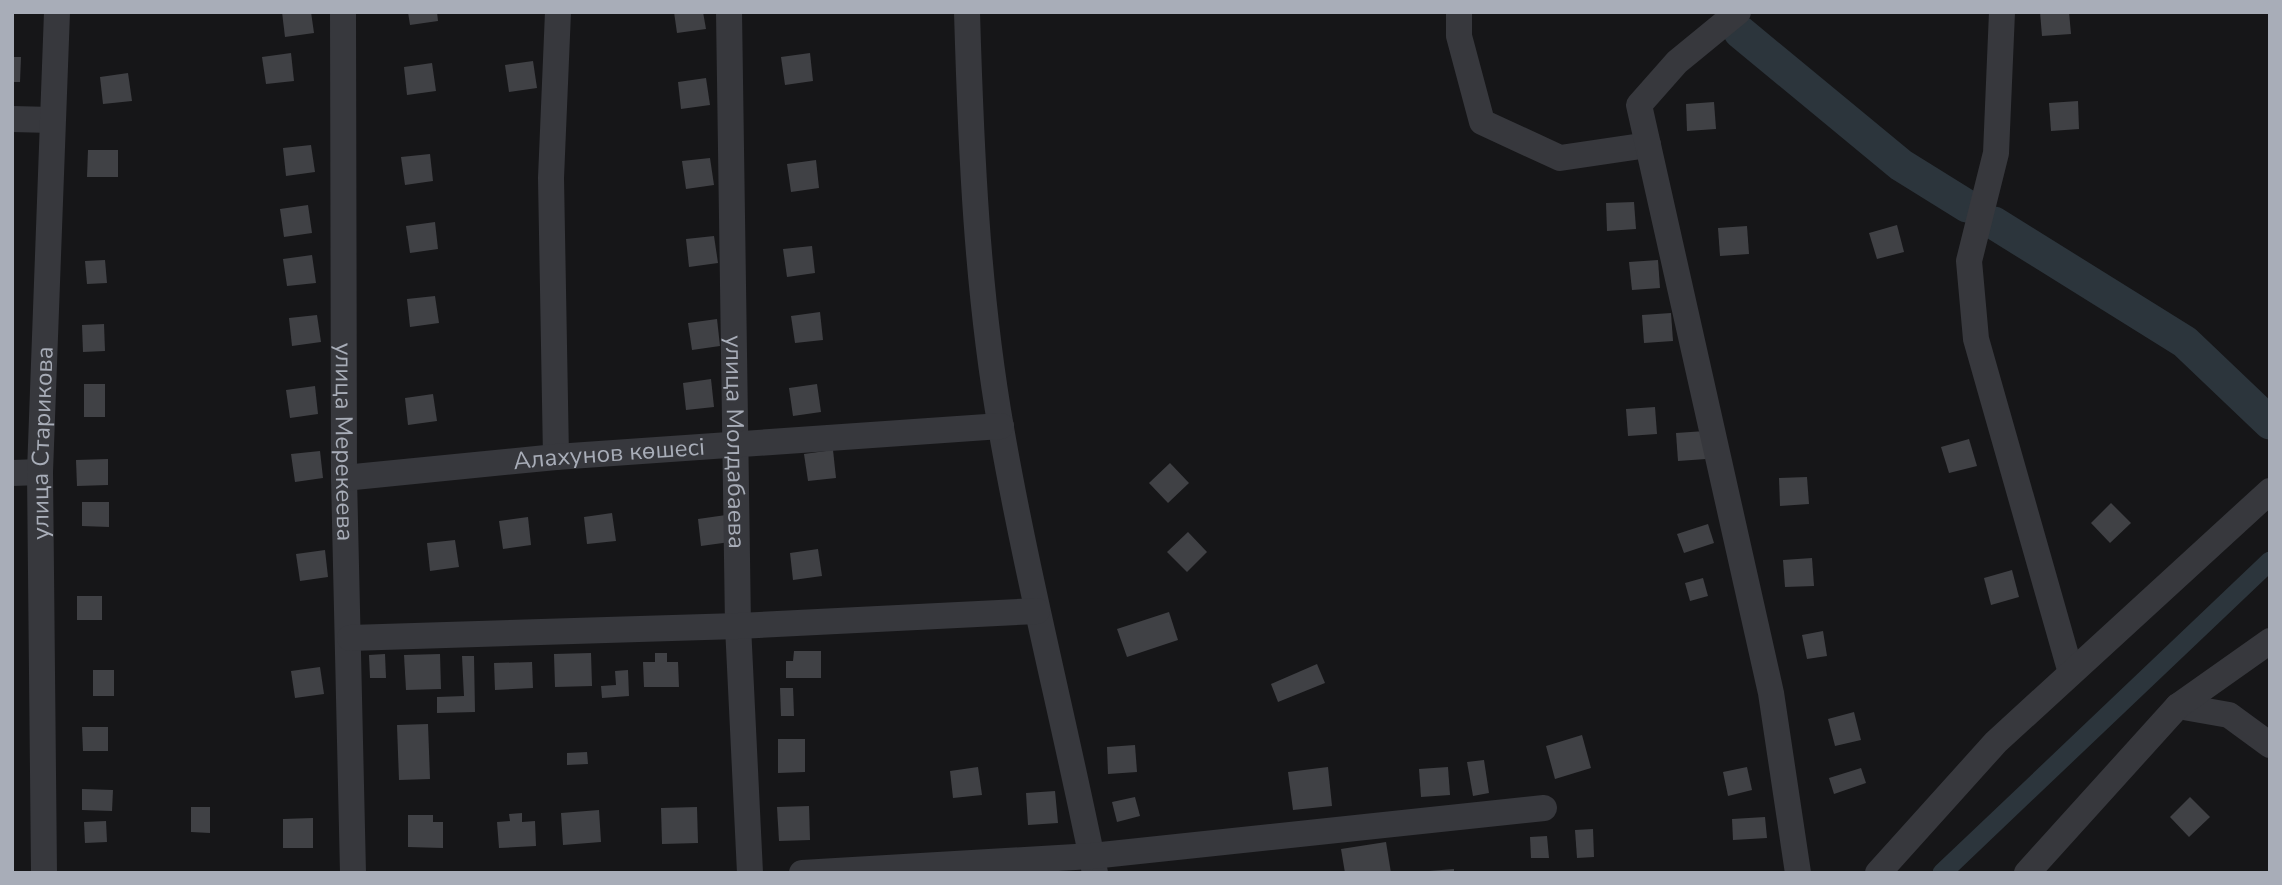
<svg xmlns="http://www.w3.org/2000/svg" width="2282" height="885" viewBox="0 0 2282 885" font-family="'Nunito Sans',sans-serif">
	<rect width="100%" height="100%" fill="#161618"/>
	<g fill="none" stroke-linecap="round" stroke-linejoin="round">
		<path stroke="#2c353c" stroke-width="19" d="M 1942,873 L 2270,561"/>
		<g stroke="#2c353c" stroke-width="33">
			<path d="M 1740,32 L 1901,165 L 1967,206"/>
			<path d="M 1994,223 L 2185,342 L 2270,423"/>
		</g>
	</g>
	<g fill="#404145">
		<path d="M 282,12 L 311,12 L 314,33 L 285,37 Z"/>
		<path d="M 408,12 L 437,12 L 438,21 L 410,25 Z"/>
		<path d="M 674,12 L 703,12 L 706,29 L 677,33 Z"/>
		<path d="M 2040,12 L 2069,12 L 2071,34 L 2042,36 Z"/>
		<path d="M 291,53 L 294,81 L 266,84 L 262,57 Z"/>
		<path d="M 810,53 L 813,81 L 785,85 L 781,57 Z"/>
		<path d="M 12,57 L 21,57 L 20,82 L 12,82 Z"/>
		<path d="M 533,61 L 537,88 L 509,92 L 505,65 Z"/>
		<path d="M 432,63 L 436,91 L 407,95 L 404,67 Z"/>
		<path d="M 128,73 L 132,101 L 103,104 L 100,77 Z"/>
		<path d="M 706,78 L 710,105 L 681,109 L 678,82 Z"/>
		<path d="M 2078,101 L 2079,129 L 2051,131 L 2049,103 Z"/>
		<path d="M 1714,102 L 1716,129 L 1687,131 L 1686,104 Z"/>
		<path d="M 311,145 L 315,172 L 286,176 L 283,148 Z"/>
		<path d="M 88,150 L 118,150 L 118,177 L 87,177 Z"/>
		<path d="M 430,154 L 433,181 L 405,185 L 401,157 Z"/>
		<path d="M 710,158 L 714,185 L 686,189 L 682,161 Z"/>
		<path d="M 816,160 L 819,188 L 791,192 L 787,164 Z"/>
		<path d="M 1634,202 L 1636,229 L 1607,231 L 1606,203 Z"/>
		<path d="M 308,205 L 312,233 L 284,237 L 280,209 Z"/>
		<path d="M 435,222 L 438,249 L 410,253 L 406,226 Z"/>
		<path d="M 1897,225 L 1904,252 L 1877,259 L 1869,233 Z"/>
		<path d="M 1747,226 L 1749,254 L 1720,256 L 1718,228 Z"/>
		<path d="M 714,236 L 718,263 L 689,267 L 686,239 Z"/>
		<path d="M 812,246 L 815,273 L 787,277 L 783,249 Z"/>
		<path d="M 312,255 L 316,283 L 287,286 L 283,259 Z"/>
		<path d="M 105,260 L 107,283 L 87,284 L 85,261 Z"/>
		<path d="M 1658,260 L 1660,288 L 1632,290 L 1629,262 Z"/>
		<path d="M 435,296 L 439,323 L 410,327 L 407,299 Z"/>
		<path d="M 820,312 L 823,340 L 795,343 L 791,316 Z"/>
		<path d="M 1671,313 L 1673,341 L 1644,343 L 1642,315 Z"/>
		<path d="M 317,315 L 321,342 L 292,346 L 289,318 Z"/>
		<path d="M 717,319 L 720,346 L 692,350 L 688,323 Z"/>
		<path d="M 104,324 L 105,351 L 83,352 L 82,325 Z"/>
		<path d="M 711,379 L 714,407 L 686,410 L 683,383 Z"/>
		<rect x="84" y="384" width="21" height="33"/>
		<path d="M 817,384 L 821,412 L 793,416 L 789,388 Z"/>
		<path d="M 315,386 L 318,414 L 290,418 L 286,390 Z"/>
		<path d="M 433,394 L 437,421 L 408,425 L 405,398 Z"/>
		<path d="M 1655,407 L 1657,434 L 1628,436 L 1626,409 Z"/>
		<path d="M 1705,431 L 1706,459 L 1678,461 L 1676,433 Z"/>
		<path d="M 1969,439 L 1977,466 L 1949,473 L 1941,447 Z"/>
		<path d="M 833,450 L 836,478 L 808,481 L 804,454 Z"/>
		<path d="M 320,451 L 323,478 L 295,482 L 291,454 Z"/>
		<path d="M 108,459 L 108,485 L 77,486 L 76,460 Z"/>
		<path d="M 1170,463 L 1189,483 L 1168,503 L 1149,483 Z"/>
		<path d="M 1807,477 L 1809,504 L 1780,506 L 1779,478 Z"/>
		<path d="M 82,502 L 109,502 L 109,527 L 82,526 Z"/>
		<path d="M 2111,503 L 2131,523 L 2110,543 L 2091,523 Z"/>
		<path d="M 612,513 L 616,541 L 587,544 L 584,517 Z"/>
		<path d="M 726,515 L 730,542 L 701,546 L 698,519 Z"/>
		<path d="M 528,517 L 531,545 L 503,549 L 499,521 Z"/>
		<path d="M 1708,524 L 1714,543 L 1684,553 L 1677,534 Z"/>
		<path d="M 1188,532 L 1207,552 L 1187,572 L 1167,552 Z"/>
		<path d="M 455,540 L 459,567 L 430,571 L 427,543 Z"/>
		<path d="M 818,549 L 822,576 L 793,580 L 790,553 Z"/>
		<path d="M 325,550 L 328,577 L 300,581 L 296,554 Z"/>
		<path d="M 1812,558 L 1814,586 L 1785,587 L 1783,560 Z"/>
		<path d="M 2012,570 L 2019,597 L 1991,605 L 1984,578 Z"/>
		<path d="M 1703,578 L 1708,596 L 1690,601 L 1685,583 Z"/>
		<rect x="77" y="596" width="25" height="24"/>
		<path d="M 1169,612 L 1178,640 L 1127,657 L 1117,629 Z"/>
		<path d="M 1823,631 L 1827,656 L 1807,659 L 1802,635 Z"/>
		<path d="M 794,651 L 821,651 L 821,678 L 786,678 L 786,661 L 793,661 Z"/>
		<path d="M 591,653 L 592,686 L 555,687 L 554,654 Z"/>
		<path d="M 655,653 L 667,653 L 667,662 L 678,662 L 679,687 L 644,687 L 643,662 L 655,662 Z"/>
		<path d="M 385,654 L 386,678 L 370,678 L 369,655 Z"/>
		<path d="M 440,654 L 441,689 L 406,690 L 404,655 Z"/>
		<path d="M 462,656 L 474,656 L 475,712 L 437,713 L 437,697 L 464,696 Z"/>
		<path d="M 532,662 L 533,688 L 495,690 L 494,663 Z"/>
		<path d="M 1317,664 L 1325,683 L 1278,702 L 1271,684 Z"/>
		<path d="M 320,667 L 324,694 L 295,698 L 291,671 Z"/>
		<rect x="93" y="670" width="21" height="26"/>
		<path d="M 628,670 L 629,696 L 602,698 L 601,686 L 616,685 L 615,671 Z"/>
		<path d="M 780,688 L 793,688 L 794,716 L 781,716 Z"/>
		<path d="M 1854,712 L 1861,740 L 1835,746 L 1828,719 Z"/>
		<path d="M 428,724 L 430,779 L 399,780 L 397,725 Z"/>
		<path d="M 82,727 L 108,727 L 108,751 L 83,751 Z"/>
		<path d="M 1582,735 L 1591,768 L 1555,779 L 1546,746 Z"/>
		<path d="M 778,739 L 805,739 L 805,772 L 778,773 Z"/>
		<path d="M 1135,745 L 1137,772 L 1108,774 L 1107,747 Z"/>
		<path d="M 587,752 L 588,764 L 567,765 L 567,753 Z"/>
		<path d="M 1484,760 L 1489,793 L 1473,796 L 1467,762 Z"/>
		<path d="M 978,767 L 982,795 L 953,798 L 950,771 Z"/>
		<path d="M 1328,767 L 1332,806 L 1293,810 L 1288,772 Z"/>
		<path d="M 1448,767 L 1450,795 L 1421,797 L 1419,769 Z"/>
		<path d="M 1747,767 L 1752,790 L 1728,796 L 1723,772 Z"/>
		<path d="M 1861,768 L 1866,783 L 1834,794 L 1829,778 Z"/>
		<path d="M 82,789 L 113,790 L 112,811 L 82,810 Z"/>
		<path d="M 1055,791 L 1058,823 L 1028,825 L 1026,793 Z"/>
		<path d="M 1135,797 L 1140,816 L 1117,822 L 1112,802 Z"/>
		<path d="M 2190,797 L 2210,817 L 2189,837 L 2170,817 Z"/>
		<path d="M 809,806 L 810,840 L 779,841 L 777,807 Z"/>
		<path d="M 191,807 L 210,807 L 210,833 L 191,832 Z"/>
		<path d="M 697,807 L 698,843 L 662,844 L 661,808 Z"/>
		<path d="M 599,810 L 601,842 L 563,845 L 561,813 Z"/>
		<path d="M 522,813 L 522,822 L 535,821 L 536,846 L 499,848 L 497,822 L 510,821 L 509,814 Z"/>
		<path d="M 408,815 L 433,815 L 433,822 L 443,822 L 443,848 L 408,847 Z"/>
		<path d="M 1765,817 L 1767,838 L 1733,840 L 1732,819 Z"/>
		<path d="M 313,818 L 313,848 L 283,848 L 283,819 Z"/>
		<path d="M 106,821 L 107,842 L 85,843 L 84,822 Z"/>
		<path d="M 1593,829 L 1594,857 L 1577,858 L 1575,830 Z"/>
		<path d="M 1547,836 L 1549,858 L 1531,858 L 1530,837 Z"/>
		<path d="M 1386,842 L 1391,873 L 1345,873 L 1341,849 Z"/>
		<path d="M 1454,869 L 1454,873 L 1430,873 L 1429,871 Z"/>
	</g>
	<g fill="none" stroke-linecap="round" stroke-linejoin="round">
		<g stroke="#37383d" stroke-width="26">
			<path id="s1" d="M 343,12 L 344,478 L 353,873"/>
			<path id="s2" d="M 729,12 L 738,626 L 750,873"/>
			<path d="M 967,12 C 971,151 977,291 1001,428 C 1027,577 1065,724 1095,873"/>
			<path d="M 1459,12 L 1459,36 L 1482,122 L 1560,158 L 1648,145"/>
			<path d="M 1738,12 L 1677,62 L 1639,105 L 1771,693 L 1798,873"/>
			<path d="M 2002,12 L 1996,153 L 1969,261 L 1976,339 L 2071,673"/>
			<path d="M 12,119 L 52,120"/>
			<path d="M 556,457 L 551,178 L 558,12"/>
			<path d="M 12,473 L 40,472"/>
			<path id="s3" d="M 344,478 L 556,457 L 1001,426"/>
			<path d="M 350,638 L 738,626 L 1037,611"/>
			<path d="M 2178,706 L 2229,715 L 2270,745"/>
			<path id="s4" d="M 44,873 L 40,472 L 57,12"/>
			<path d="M 802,873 L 1092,856 L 1544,808"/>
			<path d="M 1878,873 L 1996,742 L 2270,491"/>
			<path d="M 2027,873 L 2178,706 L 2270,641"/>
		</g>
	</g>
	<g text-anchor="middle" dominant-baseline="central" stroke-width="7" stroke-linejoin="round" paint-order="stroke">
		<g font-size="24" fill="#a8adb8" stroke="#111113">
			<text stroke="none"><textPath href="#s4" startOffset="430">улица Старикова</textPath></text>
			<text stroke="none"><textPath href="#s1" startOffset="430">улица Мерекеева</textPath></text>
			<text stroke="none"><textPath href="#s2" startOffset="430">улица Молдабаева</textPath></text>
			<text stroke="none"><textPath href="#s3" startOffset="266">Алахунов көшесі</textPath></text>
		</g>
	</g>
	<rect width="2282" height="885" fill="none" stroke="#a8adb8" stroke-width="28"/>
</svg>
